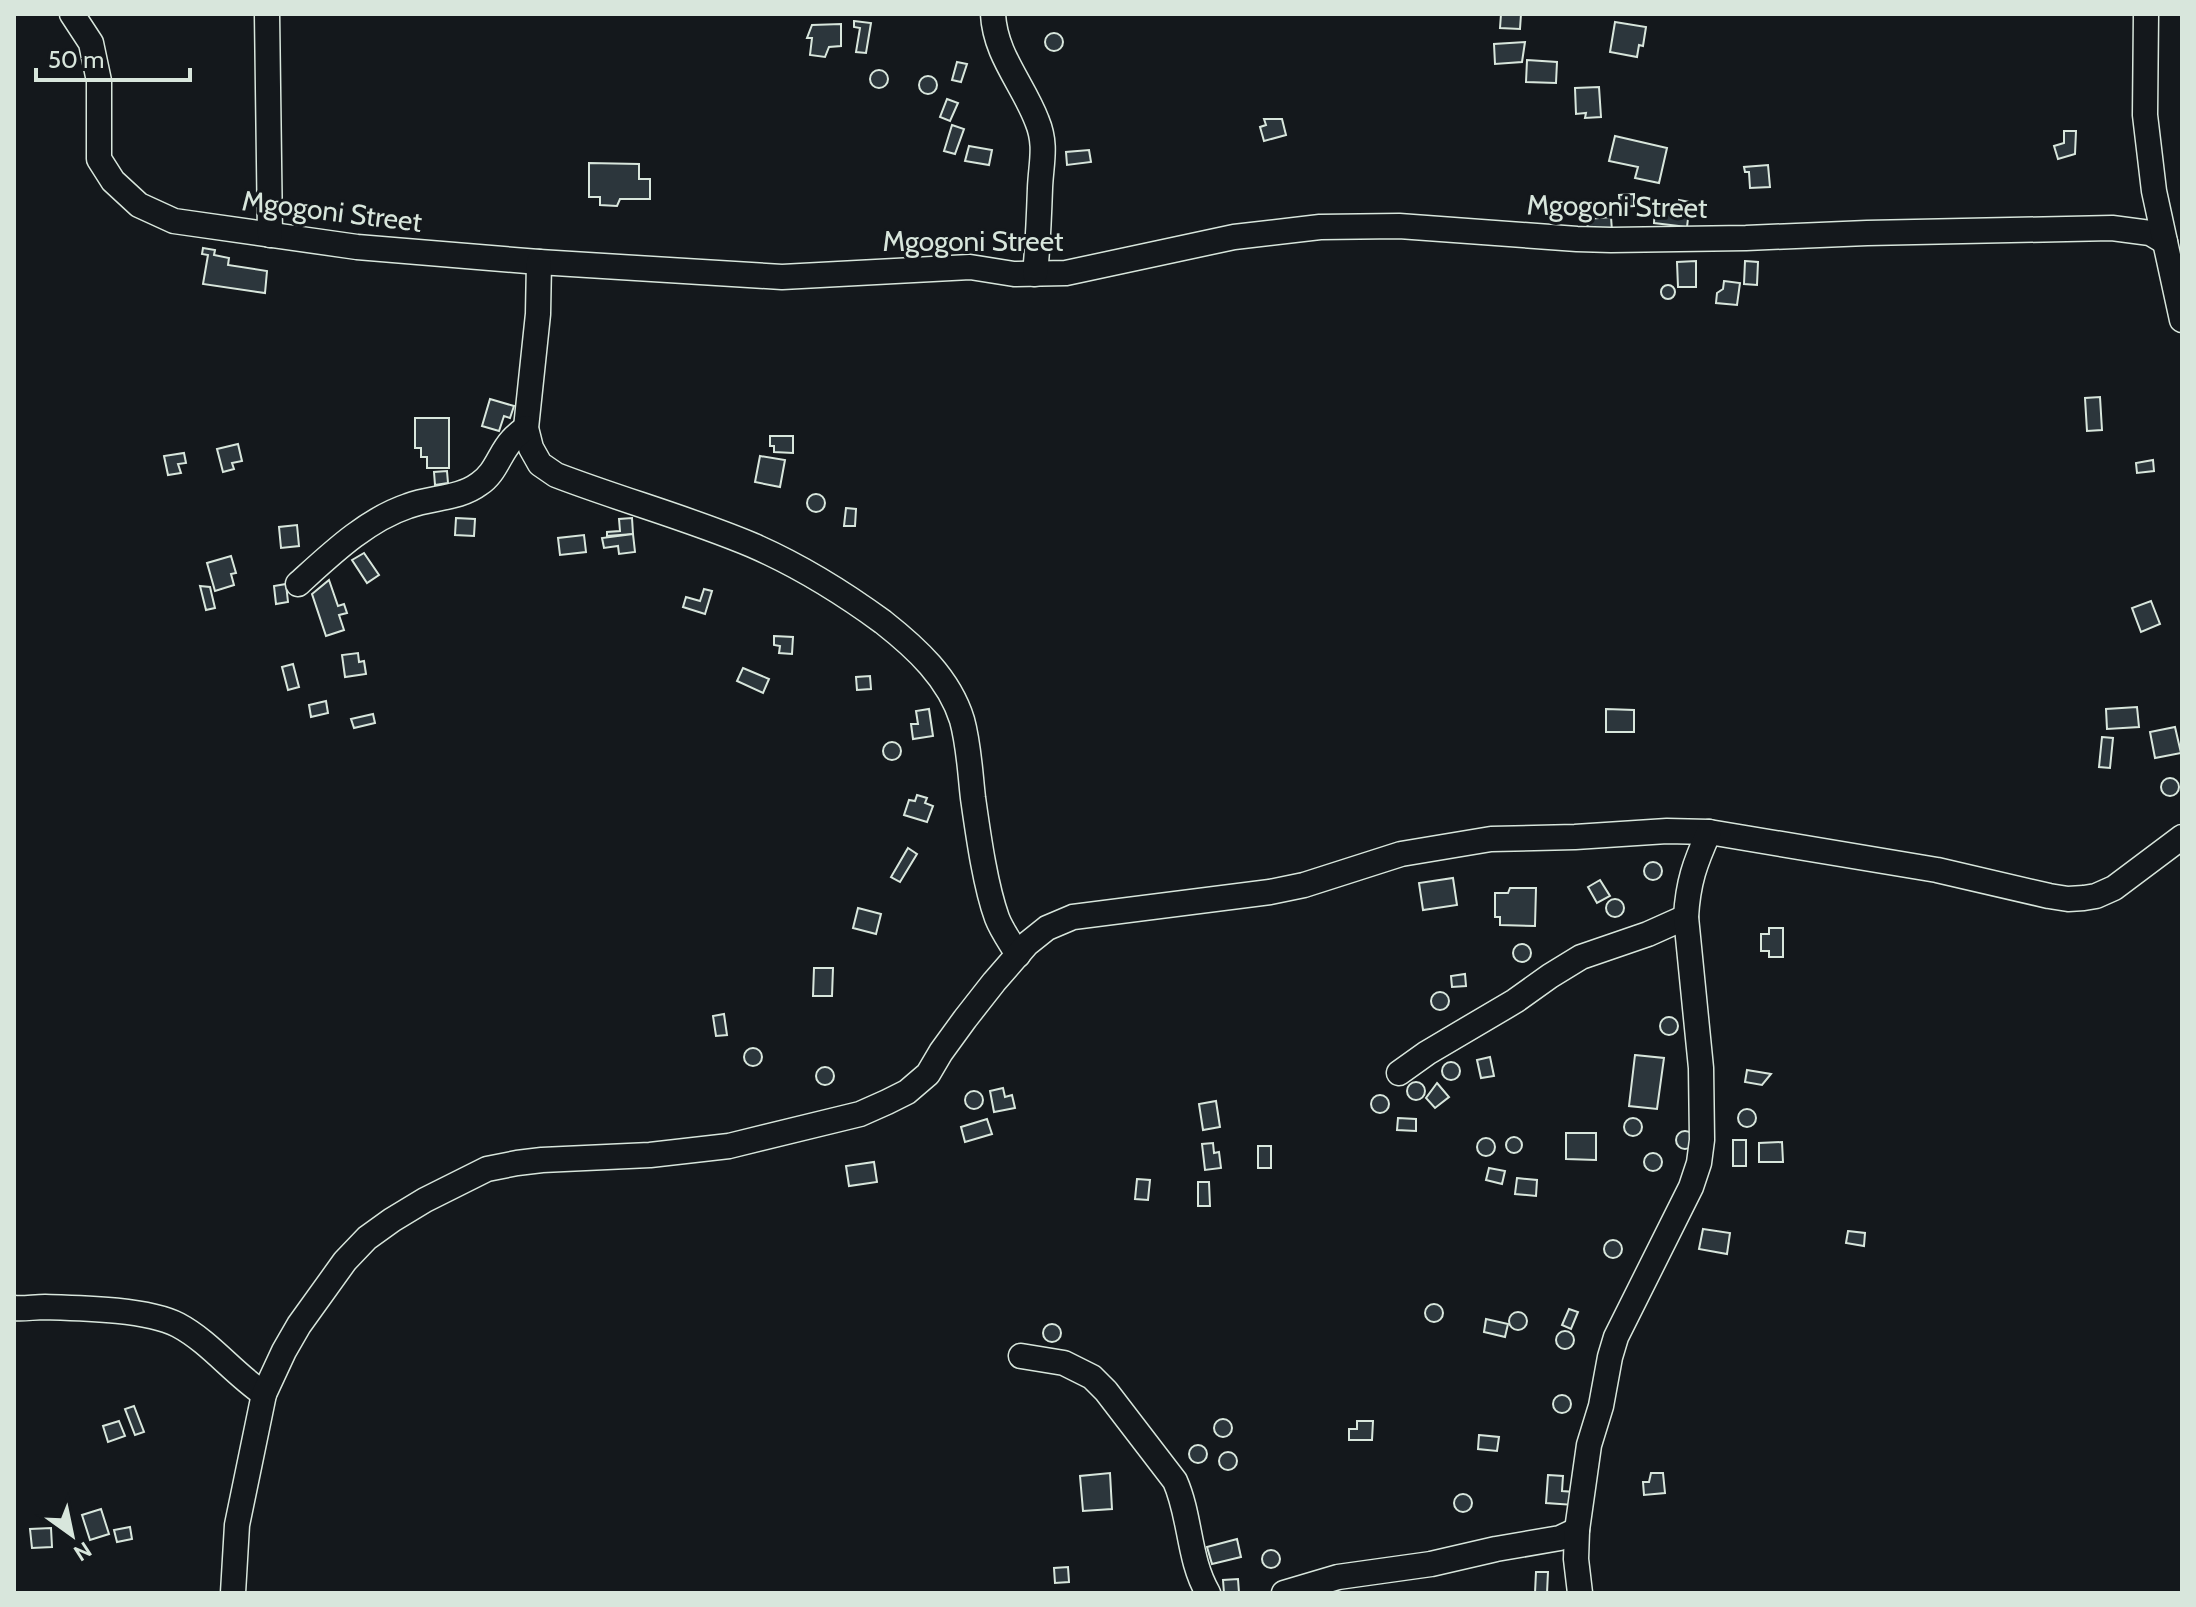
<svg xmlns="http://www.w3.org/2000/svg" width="2196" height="1607" viewBox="0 0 2196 1607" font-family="Cabin,sans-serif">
	<rect width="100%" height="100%" fill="#14181c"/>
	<g fill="#2c363c" stroke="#d8e6dc" stroke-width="2">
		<path d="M 1501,14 L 1521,14 L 1520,29 L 1500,28 Z"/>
		<path d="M 854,21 L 871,23 L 866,53 L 856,52 L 860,28 L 854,27 Z"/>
		<path d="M 1615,22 L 1646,27 L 1643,46 L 1639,45 L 1637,57 L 1610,52 Z"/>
		<path d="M 841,24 L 841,46 L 829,47 L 825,57 L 810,55 L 812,38 L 807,38 L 812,25 Z"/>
		<circle cx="1054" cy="42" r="9"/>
		<path d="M 1525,42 L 1522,62 L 1495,64 L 1494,44 Z"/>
		<path d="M 1527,60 L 1557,62 L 1556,83 L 1526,82 Z"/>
		<path d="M 957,62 L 967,64 L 961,82 L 952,80 Z"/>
		<circle cx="879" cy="79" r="9"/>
		<circle cx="928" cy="85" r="9"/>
		<path d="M 1599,87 L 1601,117 L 1585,118 L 1586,113 L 1576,114 L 1575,88 Z"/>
		<path d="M 947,99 L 958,103 L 950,121 L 940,117 Z"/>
		<path d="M 1264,119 L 1282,119 L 1286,135 L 1264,141 L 1260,127 L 1266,125 Z"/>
		<path d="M 952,125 L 964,129 L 955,154 L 944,151 Z"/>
		<path d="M 2064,131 L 2076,131 L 2075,154 L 2058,159 L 2054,146 L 2064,143 Z"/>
		<path d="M 1615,136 L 1667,148 L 1659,183 L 1635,178 L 1638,167 L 1609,161 Z"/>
		<path d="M 969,146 L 992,150 L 989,165 L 965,161 Z"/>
		<path d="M 1089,150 L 1091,162 L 1067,165 L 1066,152 Z"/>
		<path d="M 589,163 L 639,164 L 639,179 L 650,179 L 650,199 L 620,199 L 617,206 L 600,205 L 600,197 L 589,197 Z"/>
		<path d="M 1768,165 L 1770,187 L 1750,188 L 1749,172 L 1745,172 L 1744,167 Z"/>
		<path d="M 1634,194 L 1634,206 L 1620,207 L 1619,195 Z"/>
		<path d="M 1679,200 L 1690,202 L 1687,227 L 1654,223 L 1655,207 L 1678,210 Z"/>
		<path d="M 1611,217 L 1612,231 L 1588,233 L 1587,219 Z"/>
		<path d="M 203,248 L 215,250 L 214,255 L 229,258 L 228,265 L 267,271 L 265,293 L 203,284 L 208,255 L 202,254 Z"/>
		<path d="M 1696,261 L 1696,287 L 1678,287 L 1677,262 Z"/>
		<path d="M 1745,261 L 1758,262 L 1757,285 L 1744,284 Z"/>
		<path d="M 1724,281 L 1740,283 L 1737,305 L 1716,303 L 1717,293 L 1723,289 Z"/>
		<circle cx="1668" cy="292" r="7"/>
		<path d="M 2100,397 L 2102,430 L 2087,431 L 2085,398 Z"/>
		<path d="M 490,399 L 514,406 L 510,418 L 504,416 L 499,431 L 482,426 Z"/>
		<path d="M 415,418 L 449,418 L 449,468 L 427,468 L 427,457 L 421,457 L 421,448 L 415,448 Z"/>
		<path d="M 770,436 L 793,436 L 793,453 L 774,452 L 774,446 L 770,446 Z"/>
		<path d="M 238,444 L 242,461 L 232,463 L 234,469 L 223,472 L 217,449 Z"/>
		<path d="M 184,453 L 186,463 L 178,464 L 181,473 L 168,475 L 164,456 Z"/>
		<path d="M 760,456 L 785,460 L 780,487 L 755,482 Z"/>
		<path d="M 2153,460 L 2154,471 L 2137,473 L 2136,463 Z"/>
		<path d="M 447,471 L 448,483 L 435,485 L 434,472 Z"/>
		<circle cx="816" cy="503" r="9"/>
		<path d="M 846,508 L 856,509 L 855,526 L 844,526 Z"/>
		<path d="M 456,518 L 475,519 L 474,536 L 455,535 Z"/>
		<path d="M 632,518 L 633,534 L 607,536 L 607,532 L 620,531 L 619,519 Z"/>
		<path d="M 297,525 L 299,546 L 281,548 L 279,527 Z"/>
		<path d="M 633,534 L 635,552 L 619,554 L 618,546 L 604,548 L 602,538 Z"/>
		<path d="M 584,535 L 586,552 L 560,555 L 558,538 Z"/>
		<path d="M 364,553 L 379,575 L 367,583 L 352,560 Z"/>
		<path d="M 231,556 L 236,573 L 231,574 L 234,585 L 215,591 L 207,563 Z"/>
		<path d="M 329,580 L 338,606 L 344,604 L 347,613 L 339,615 L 344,630 L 326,636 L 312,594 Z"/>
		<path d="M 286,584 L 288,602 L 276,604 L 274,586 Z"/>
		<path d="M 200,586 L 210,587 L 215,608 L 206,610 Z"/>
		<path d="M 704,589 L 712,591 L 705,614 L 683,607 L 686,597 L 700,601 Z"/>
		<path d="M 2151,601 L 2160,624 L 2141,632 L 2132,608 Z"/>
		<path d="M 774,636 L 793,637 L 792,654 L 779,653 L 780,646 L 774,645 Z"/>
		<path d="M 358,653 L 359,662 L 364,661 L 366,674 L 345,677 L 342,655 Z"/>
		<path d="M 293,664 L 299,687 L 288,690 L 282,667 Z"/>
		<path d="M 743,668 L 769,679 L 763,693 L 737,681 Z"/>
		<path d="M 870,676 L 871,689 L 857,690 L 856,677 Z"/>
		<path d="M 326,701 L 328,713 L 311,717 L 309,705 Z"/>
		<path d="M 2137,707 L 2139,727 L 2107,729 L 2106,709 Z"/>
		<path d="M 929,709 L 933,736 L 913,739 L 911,724 L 918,724 L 916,711 Z"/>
		<path d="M 1606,709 L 1634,710 L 1634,732 L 1606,732 Z"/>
		<path d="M 373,714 L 375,723 L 354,728 L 351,719 Z"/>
		<path d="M 2175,727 L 2181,753 L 2155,758 L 2150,732 Z"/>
		<path d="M 2102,737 L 2113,738 L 2110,768 L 2099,767 Z"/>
		<circle cx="892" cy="751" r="9"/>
		<circle cx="2170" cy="787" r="9"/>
		<path d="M 917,795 L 927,798 L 925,803 L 933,806 L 927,822 L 904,815 L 909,800 L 915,801 Z"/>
		<path d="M 908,848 L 917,854 L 900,882 L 891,877 Z"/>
		<circle cx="1653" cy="871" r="9"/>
		<path d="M 1453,878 L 1457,905 L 1423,910 L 1419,883 Z"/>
		<path d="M 1600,880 L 1610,896 L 1597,903 L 1588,887 Z"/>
		<path d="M 1510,888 L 1536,888 L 1535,926 L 1500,925 L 1500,917 L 1495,917 L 1495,893 L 1508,893 Z"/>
		<circle cx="1615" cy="908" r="9"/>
		<path d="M 858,908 L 881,914 L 876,934 L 853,928 Z"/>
		<path d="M 1769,928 L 1783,928 L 1783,957 L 1769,957 L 1769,951 L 1761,951 L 1761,934 L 1769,934 Z"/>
		<circle cx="1522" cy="953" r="9"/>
		<path d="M 814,968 L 833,968 L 832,996 L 813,996 Z"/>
		<path d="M 1465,974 L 1466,986 L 1452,987 L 1451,976 Z"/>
		<circle cx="1440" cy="1001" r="9"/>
		<path d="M 724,1014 L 727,1035 L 716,1036 L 713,1016 Z"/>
		<circle cx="1669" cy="1026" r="9"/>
		<circle cx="753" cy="1057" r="9"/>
		<path d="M 1635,1055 L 1664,1058 L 1657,1109 L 1629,1106 Z"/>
		<path d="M 1490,1057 L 1494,1076 L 1481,1078 L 1477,1060 Z"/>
		<circle cx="1451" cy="1071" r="9"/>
		<circle cx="825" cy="1076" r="9"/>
		<path d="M 1747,1070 L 1771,1074 L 1762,1085 L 1745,1082 Z"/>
		<circle cx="1416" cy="1091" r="9"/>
		<path d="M 1437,1083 L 1449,1097 L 1435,1108 L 1426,1098 Z"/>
		<path d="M 1003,1088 L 1005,1097 L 1012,1095 L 1015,1108 L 994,1112 L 990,1091 Z"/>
		<circle cx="974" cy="1100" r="9"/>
		<circle cx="1380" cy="1104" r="9"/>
		<path d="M 1216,1101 L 1220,1127 L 1203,1130 L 1199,1104 Z"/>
		<circle cx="1747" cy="1118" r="9"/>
		<circle cx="1633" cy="1127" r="9"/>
		<path d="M 1398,1118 L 1416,1119 L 1416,1131 L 1397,1130 Z"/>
		<path d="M 987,1119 L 992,1134 L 965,1142 L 961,1127 Z"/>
		<circle cx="1685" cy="1140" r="9"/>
		<path d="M 1566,1133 L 1596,1133 L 1596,1160 L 1566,1159 Z"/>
		<circle cx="1514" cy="1145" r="8"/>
		<circle cx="1486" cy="1147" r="9"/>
		<rect x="1733" y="1140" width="13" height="26"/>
		<path d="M 1782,1142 L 1783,1162 L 1759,1162 L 1759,1143 Z"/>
		<path d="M 1213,1143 L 1214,1153 L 1219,1152 L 1221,1168 L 1205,1170 L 1202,1144 Z"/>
		<rect x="1258" y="1146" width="13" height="22"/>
		<circle cx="1653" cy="1162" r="9"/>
		<path d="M 874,1162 L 877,1182 L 849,1186 L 846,1166 Z"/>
		<path d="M 1489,1168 L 1505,1171 L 1502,1184 L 1486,1180 Z"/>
		<path d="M 1517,1178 L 1537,1180 L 1536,1196 L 1515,1194 Z"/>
		<path d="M 1137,1179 L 1150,1180 L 1148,1200 L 1135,1199 Z"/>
		<path d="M 1198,1182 L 1209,1182 L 1210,1206 L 1198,1206 Z"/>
		<path d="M 1703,1229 L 1730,1233 L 1727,1254 L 1699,1249 Z"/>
		<path d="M 1848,1231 L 1865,1233 L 1864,1246 L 1846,1243 Z"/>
		<circle cx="1613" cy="1249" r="9"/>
		<circle cx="1434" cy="1313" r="9"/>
		<path d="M 1569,1309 L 1578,1312 L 1571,1329 L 1562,1325 Z"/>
		<circle cx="1518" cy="1321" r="9"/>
		<path d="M 1486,1319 L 1508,1324 L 1505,1337 L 1484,1332 Z"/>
		<circle cx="1052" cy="1333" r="9"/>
		<circle cx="1565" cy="1340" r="9"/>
		<circle cx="1562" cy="1404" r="9"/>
		<path d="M 134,1406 L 144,1432 L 135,1435 L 125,1409 Z"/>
		<circle cx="1223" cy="1428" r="9"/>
		<path d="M 119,1421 L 125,1436 L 108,1442 L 103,1426 Z"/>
		<path d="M 1357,1421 L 1373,1421 L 1372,1440 L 1349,1440 L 1349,1429 L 1357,1429 Z"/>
		<path d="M 1479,1435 L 1499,1437 L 1497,1451 L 1478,1449 Z"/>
		<circle cx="1198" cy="1454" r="9"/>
		<circle cx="1228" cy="1461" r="9"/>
		<path d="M 1110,1473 L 1112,1509 L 1083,1511 L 1080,1476 Z"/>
		<path d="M 1651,1473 L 1663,1473 L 1665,1493 L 1644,1495 L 1643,1482 L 1649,1482 Z"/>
		<path d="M 1548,1475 L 1563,1476 L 1562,1491 L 1575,1492 L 1574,1505 L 1546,1503 Z"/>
		<circle cx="1463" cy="1503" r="9"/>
		<path d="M 101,1509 L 109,1534 L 90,1540 L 82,1515 Z"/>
		<path d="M 130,1527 L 132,1539 L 117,1542 L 114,1530 Z"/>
		<path d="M 51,1528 L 52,1547 L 32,1548 L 30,1529 Z"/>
		<path d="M 1237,1539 L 1241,1557 L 1212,1564 L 1207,1547 Z"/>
		<circle cx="1271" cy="1559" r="9"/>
		<path d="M 1068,1567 L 1069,1582 L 1055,1583 L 1054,1568 Z"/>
		<path d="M 1536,1572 L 1548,1572 L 1547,1593 L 1535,1593 Z"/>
		<path d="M 1238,1579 L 1239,1593 L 1224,1593 L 1223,1580 Z"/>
	</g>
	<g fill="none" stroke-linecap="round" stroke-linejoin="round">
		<defs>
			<g id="minor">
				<path d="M 72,14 L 91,43 L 99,81 L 99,159 L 113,181 L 139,205 L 174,221 L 357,247 L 539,262 L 782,277 L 970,267 L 1014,274 L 1066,273 L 1234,237 L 1320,227 L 1399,226 L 1577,239 L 1611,240 L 1746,238 L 1867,233 L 2112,228 L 2150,233 L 2165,242"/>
				<path d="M 267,14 L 270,235"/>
				<path d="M 993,14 C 995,55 1023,84 1037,121 C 1047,145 1041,163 1040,188 C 1039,217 1038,245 1035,274"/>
				<path d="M 2146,14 L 2145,115 L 2154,191 L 2182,320"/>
				<path d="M 539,262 L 538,314 L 526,428 L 531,448 L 540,464 L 556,475 C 621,500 688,518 752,545 C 798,565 842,592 883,622 C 916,648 949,678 962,720 C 969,745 970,772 973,798 C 978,833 985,885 997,918 C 1002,931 1011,943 1018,955"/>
				<path d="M 298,584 C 330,555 366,520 408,506 C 432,497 459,499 479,484 C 496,473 499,454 512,440 C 516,435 522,431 526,428"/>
				<path d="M 1399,1073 L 1427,1053 L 1515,1001 L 1550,976 L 1581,957 L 1648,934 L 1686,917"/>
				<path d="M 14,1308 C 24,1309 34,1307 45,1307 C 80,1308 147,1309 178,1325 C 210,1342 234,1374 264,1394"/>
				<path d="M 1021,1356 L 1064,1363 L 1092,1377 L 1106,1391 L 1175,1481 C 1191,1517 1188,1559 1208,1593"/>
				<path d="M 233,1593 L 237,1525 L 264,1394 L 284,1351 L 299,1325 L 345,1261 L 367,1238 L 392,1220 L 425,1200 L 487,1169 L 517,1163 L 542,1160 L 650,1155 L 729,1146 L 860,1114 L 887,1102 L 907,1092 L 928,1074 L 941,1052 L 965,1019 L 994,982 L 1027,944 L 1047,928 L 1073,917 L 1270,892 L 1304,885 L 1401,854 L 1491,839 L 1575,837 L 1667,831 L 1709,832 L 1937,870 L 2049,896 L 2068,899 L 2084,898 L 2096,896 L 2114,888 L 2182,837"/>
				<path d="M 1284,1593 L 1338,1577 L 1431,1564 L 1496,1549 L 1560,1538 L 1577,1530"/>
				<path d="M 1580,1593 L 1576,1559 L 1577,1530 L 1589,1445 L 1601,1406 L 1610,1357 L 1616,1337 L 1691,1187 L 1699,1163 L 1702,1140 L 1701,1068 L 1686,917 C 1688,882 1695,863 1709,832"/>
			</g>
		</defs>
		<use href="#minor" stroke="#d8e6dc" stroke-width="27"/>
		<use href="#minor" stroke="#14181c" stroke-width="24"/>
	</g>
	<g text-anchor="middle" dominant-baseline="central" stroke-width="6" stroke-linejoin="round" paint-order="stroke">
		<g font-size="28" fill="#d8e6dc" stroke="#14181c">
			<text transform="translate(1617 206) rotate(1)">Mgogoni Street</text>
			<text transform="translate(332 211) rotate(7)">Mgogoni Street</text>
			<text x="973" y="241">Mgogoni Street</text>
		</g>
	</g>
	<rect width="2196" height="1607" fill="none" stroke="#d8e6dc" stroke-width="32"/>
	<g transform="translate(72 1535) rotate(147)" stroke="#14181c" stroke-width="6" paint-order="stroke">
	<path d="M0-6L14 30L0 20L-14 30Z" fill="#d8e6dc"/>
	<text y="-12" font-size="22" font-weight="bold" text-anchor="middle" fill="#d8e6dc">N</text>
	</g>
	<path d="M36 68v12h154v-12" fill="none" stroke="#d8e6dc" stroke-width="4"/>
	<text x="48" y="68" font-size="24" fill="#d8e6dc" stroke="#14181c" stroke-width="6" paint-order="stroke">50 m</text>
</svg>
